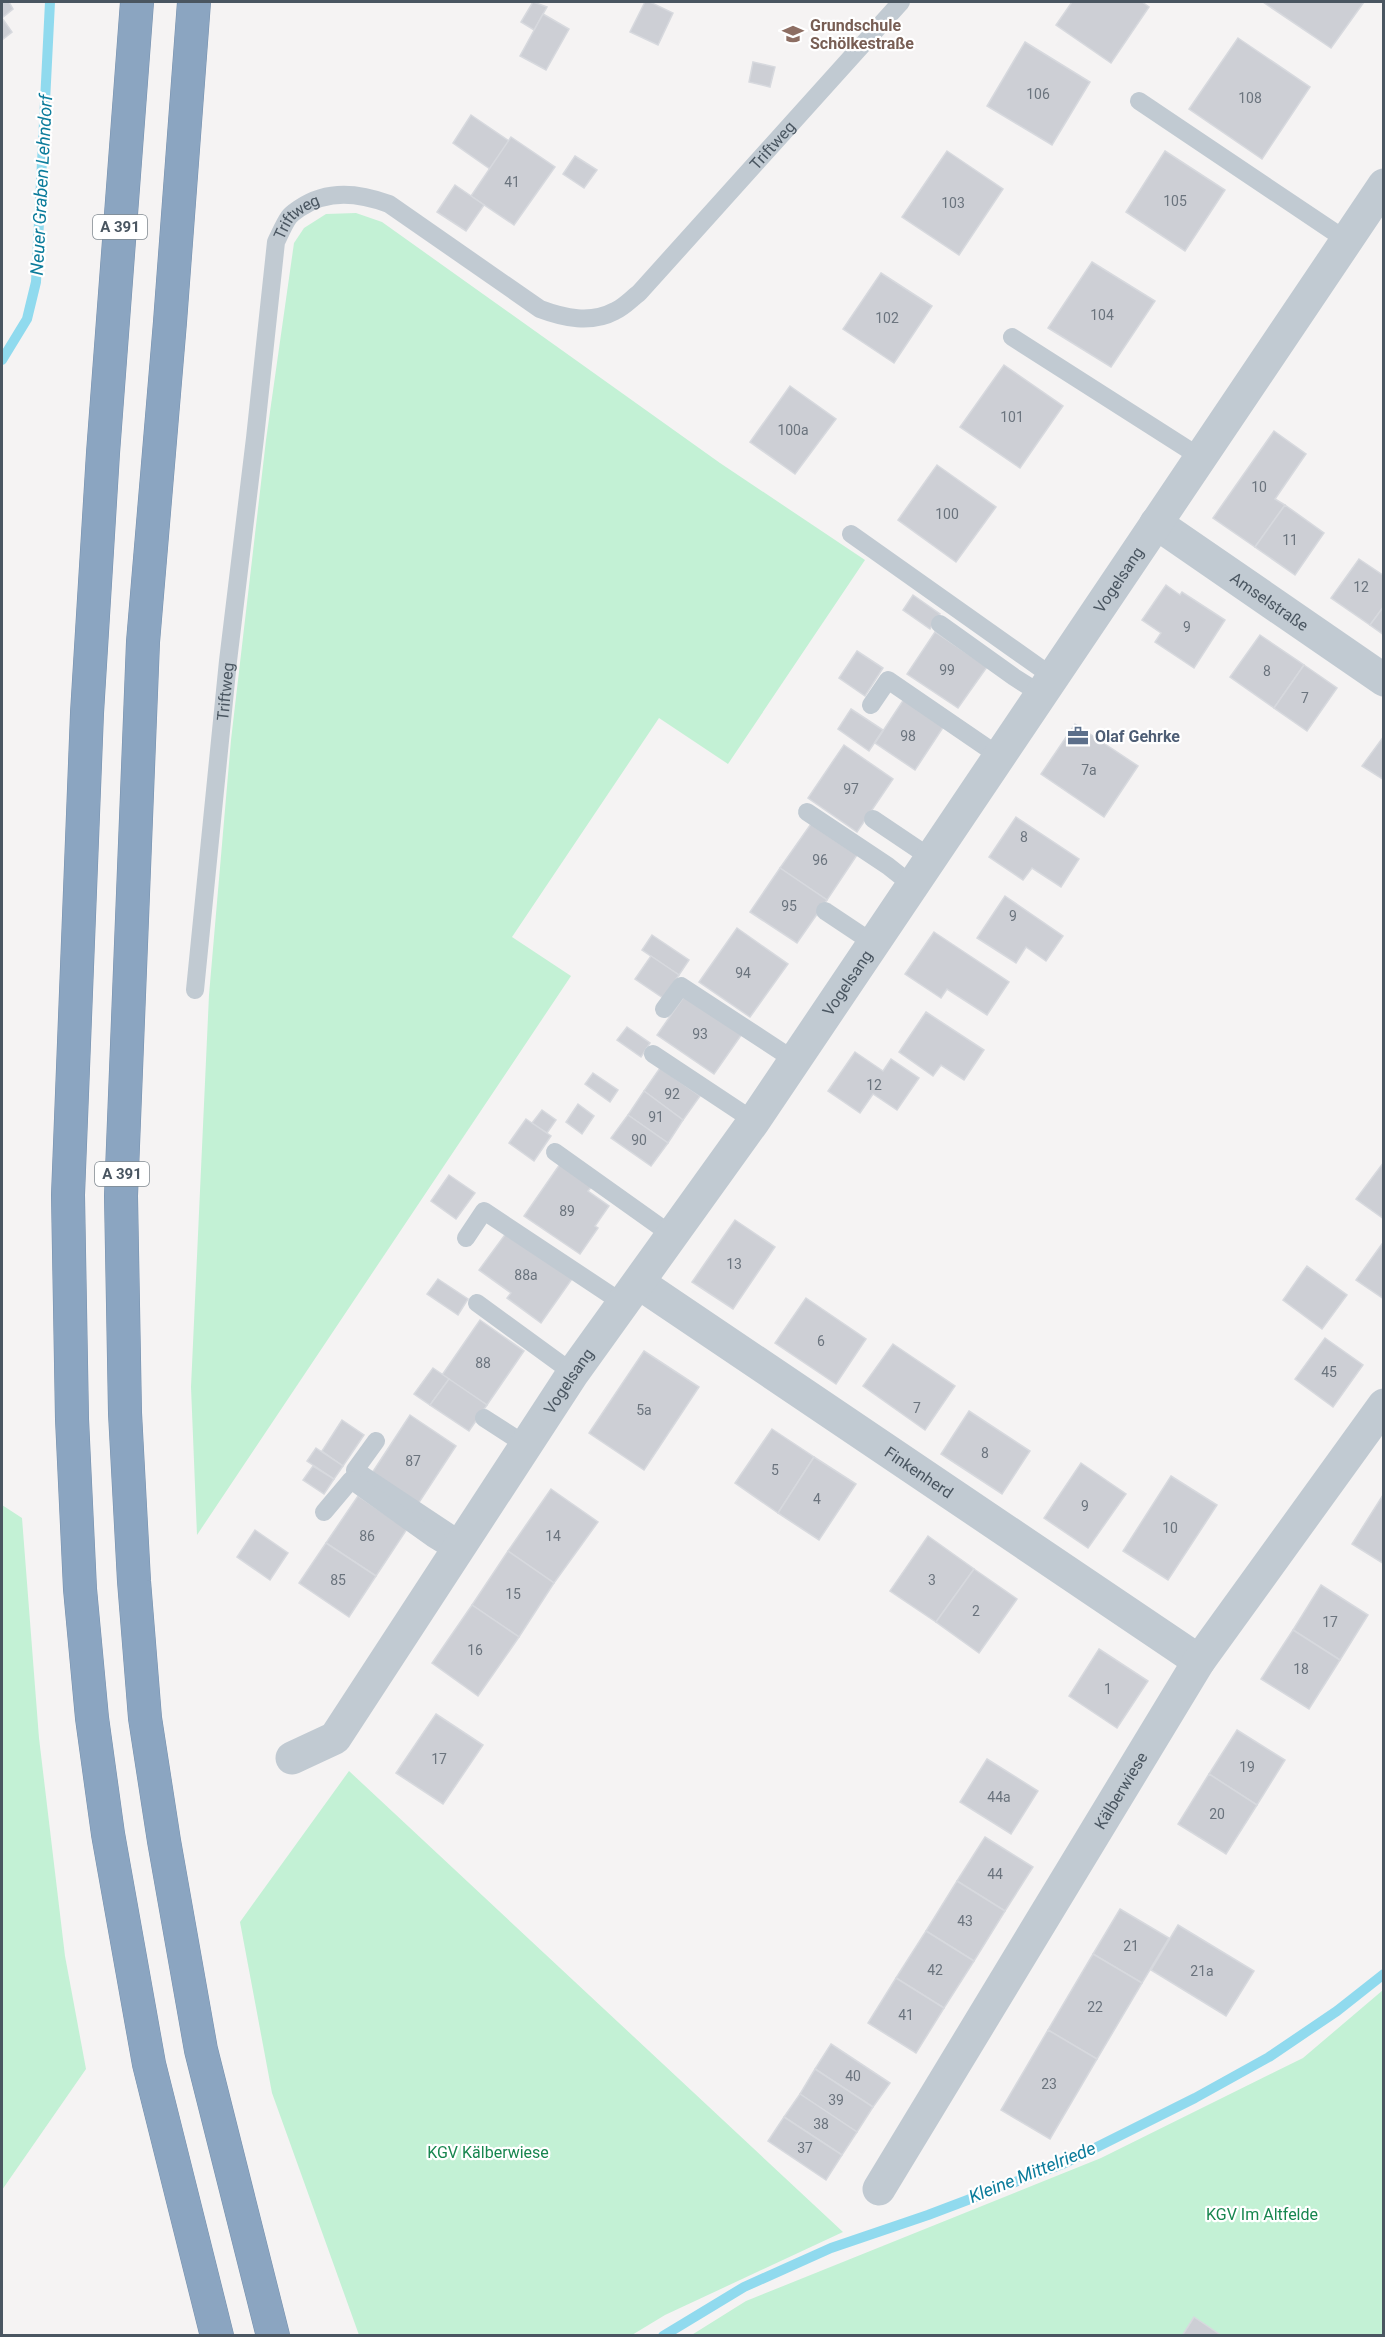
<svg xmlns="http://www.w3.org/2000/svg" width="1385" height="2337" viewBox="0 0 1385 2337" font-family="Roboto,sans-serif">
	<rect width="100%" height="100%" fill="#f5f3f3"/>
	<g fill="#c3f1d5">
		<path d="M 356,213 L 382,222 L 720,463 L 865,560 L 728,764 L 659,718 L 512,937 L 571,976 L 197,1535 L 191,1387 L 209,995 L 231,740 L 266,440 L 294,243 L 304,228 L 326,214 Z"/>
		<path d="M 2,1505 L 22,1518 L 39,1738 L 65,1956 L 86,2069 L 2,2190 Z"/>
		<path d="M 349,1771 L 843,2232 L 665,2315 L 632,2335 L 359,2335 L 272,2093 L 240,1922 Z"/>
		<path d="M 1383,1990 L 1383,2335 L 690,2336 L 746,2301 L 1101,2158 L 1303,2058 Z"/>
	</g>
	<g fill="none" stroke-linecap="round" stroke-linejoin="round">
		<g stroke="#90daee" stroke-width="10">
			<path d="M 2,360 L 27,319 L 36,282 L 50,2"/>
			<path d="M 663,2336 L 744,2287 L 831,2248 L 928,2215 L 1065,2163 L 1195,2098 L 1269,2057 L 1337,2011 L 1384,1974"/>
		</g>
	</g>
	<g fill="#cdcfd5" stroke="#d7d9de" stroke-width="1.5">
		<path d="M 2,2 L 9,2 L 13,9 L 2,18 L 12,32 L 2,40 Z"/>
		<path d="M 533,2 L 547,7 L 534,30 L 521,22 Z"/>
		<path d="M 645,2 L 650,2 L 673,13 L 658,45 L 630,32 Z"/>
		<path d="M 1072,2 L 1142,2 L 1149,7 L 1111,63 L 1056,25 Z"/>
		<path d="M 1263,2 L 1364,2 L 1331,48 Z"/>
		<path d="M 543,14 L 569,29 L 546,70 L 520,56 Z"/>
		<path d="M 1238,38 L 1310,87 L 1262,159 L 1189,109 Z"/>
		<path d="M 1025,42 L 1090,82 L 1052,145 L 987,106 Z"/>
		<path d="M 753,62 L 775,67 L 770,87 L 749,82 Z"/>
		<path d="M 471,115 L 509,141 L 490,169 L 453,143 Z"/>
		<path d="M 511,137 L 555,167 L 514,225 L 471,196 Z"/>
		<path d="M 947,151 L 1003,189 L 959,255 L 902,217 Z"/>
		<path d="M 1165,151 L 1225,190 L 1185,251 L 1126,212 Z"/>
		<path d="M 575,156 L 597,170 L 584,188 L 563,174 Z"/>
		<path d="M 455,185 L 484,205 L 466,231 L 437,212 Z"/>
		<path d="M 1092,262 L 1155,301 L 1111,367 L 1048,328 Z"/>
		<path d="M 881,273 L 932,306 L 894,363 L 843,329 Z"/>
		<path d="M 1004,365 L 1063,406 L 1020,468 L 960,427 Z"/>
		<path d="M 790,386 L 836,419 L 795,474 L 750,442 Z"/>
		<path d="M 1274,431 L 1306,454 L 1275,499 L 1285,505 L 1255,547 L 1213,518 Z"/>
		<path d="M 937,465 L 996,507 L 956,562 L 898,520 Z"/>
		<path d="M 1285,505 L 1324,533 L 1295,575 L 1255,547 Z"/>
		<path d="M 1359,559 L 1384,576 L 1384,606 L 1370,625 L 1331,598 Z"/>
		<path d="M 1166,585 L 1180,595 L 1182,592 L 1225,620 L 1194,668 L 1155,642 L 1161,633 L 1142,620 Z"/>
		<path d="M 913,595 L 940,614 L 930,629 L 903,610 Z"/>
		<path d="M 1384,606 L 1384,635 L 1370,625 Z"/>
		<path d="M 935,632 L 987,667 L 958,708 L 907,674 Z"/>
		<path d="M 1260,635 L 1304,665 L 1274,708 L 1230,677 Z"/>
		<path d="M 857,651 L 883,668 L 865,696 L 839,678 Z"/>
		<path d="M 1304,665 L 1337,688 L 1307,731 L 1274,708 Z"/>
		<path d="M 906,696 L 946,723 L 915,770 L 875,743 Z"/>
		<path d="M 851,709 L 883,730 L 869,751 L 838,729 Z"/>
		<path d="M 1075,724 L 1138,766 L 1104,817 L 1041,774 Z"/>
		<path d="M 1384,736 L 1384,780 L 1362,766 Z"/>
		<path d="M 844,745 L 893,779 L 857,832 L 808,798 Z"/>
		<path d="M 1016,817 L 1079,859 L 1061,887 L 1032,868 L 1023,880 L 989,857 Z"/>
		<path d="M 813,821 L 859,852 L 827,900 L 780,868 Z"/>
		<path d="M 780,868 L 827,900 L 797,943 L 750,912 Z"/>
		<path d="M 1005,896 L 1063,936 L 1046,961 L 1026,947 L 1016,963 L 977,938 Z"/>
		<path d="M 737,928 L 788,964 L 750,1017 L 699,982 Z"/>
		<path d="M 934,932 L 1009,982 L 987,1015 L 947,989 L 941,998 L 905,974 Z"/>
		<path d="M 652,935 L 689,960 L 679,975 L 642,950 Z"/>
		<path d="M 651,956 L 679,975 L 663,998 L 635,979 Z"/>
		<path d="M 685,995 L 742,1034 L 714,1074 L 657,1035 Z"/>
		<path d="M 926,1012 L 984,1050 L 964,1080 L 941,1065 L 933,1076 L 899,1052 Z"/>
		<path d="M 627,1027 L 650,1043 L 641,1057 L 617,1040 Z"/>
		<path d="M 855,1052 L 883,1071 L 891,1059 L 919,1078 L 897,1110 L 873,1094 L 860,1113 L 828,1091 Z"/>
		<path d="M 660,1068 L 700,1096 L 683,1120 L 644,1091 Z"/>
		<path d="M 593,1073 L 618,1090 L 610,1102 L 585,1084 Z"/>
		<path d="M 644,1091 L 683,1120 L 668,1143 L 628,1115 Z"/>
		<path d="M 578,1104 L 594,1116 L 582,1134 L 566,1122 Z"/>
		<path d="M 542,1110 L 556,1120 L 547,1133 L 532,1123 Z"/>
		<path d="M 628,1115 L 668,1143 L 651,1166 L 611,1138 Z"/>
		<path d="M 526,1119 L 551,1136 L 534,1161 L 509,1143 Z"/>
		<path d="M 1384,1162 L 1384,1219 L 1356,1199 Z"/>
		<path d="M 560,1164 L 592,1186 L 588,1191 L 609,1206 L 595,1226 L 598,1228 L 580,1254 L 524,1216 Z"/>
		<path d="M 449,1175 L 475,1193 L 456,1219 L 431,1201 Z"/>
		<path d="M 735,1220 L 775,1247 L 733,1309 L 692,1282 Z"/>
		<path d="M 507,1232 L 572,1279 L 541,1323 L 507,1298 L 511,1293 L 479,1270 Z"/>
		<path d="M 1382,1244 L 1384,1245 L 1384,1299 L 1356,1280 Z"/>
		<path d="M 1307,1266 L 1347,1295 L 1322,1329 L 1283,1300 Z"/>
		<path d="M 438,1279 L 468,1299 L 458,1315 L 427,1294 Z"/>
		<path d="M 806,1298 L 866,1339 L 836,1384 L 775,1343 Z"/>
		<path d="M 480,1320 L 524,1351 L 487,1405 L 442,1375 Z"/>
		<path d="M 1325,1338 L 1363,1365 L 1333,1407 L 1295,1379 Z"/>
		<path d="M 893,1344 L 955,1386 L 925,1430 L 863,1386 Z"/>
		<path d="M 644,1351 L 699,1387 L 644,1470 L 589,1433 Z"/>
		<path d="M 433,1368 L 449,1379 L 430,1405 L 414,1394 Z"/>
		<path d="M 449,1379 L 487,1405 L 469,1431 L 430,1405 Z"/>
		<path d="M 969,1411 L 1030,1451 L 1002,1494 L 941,1454 Z"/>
		<path d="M 410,1415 L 456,1446 L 416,1507 L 370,1476 Z"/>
		<path d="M 342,1420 L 364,1435 L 343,1466 L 322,1451 Z"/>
		<path d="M 772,1429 L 814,1457 L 778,1513 L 735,1483 Z"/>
		<path d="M 316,1448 L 343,1466 L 334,1479 L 307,1461 Z"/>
		<path d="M 814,1457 L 856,1484 L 819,1540 L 778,1513 Z"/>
		<path d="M 1081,1463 L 1126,1494 L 1088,1548 L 1044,1518 Z"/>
		<path d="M 313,1466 L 334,1479 L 324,1494 L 303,1480 Z"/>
		<path d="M 1171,1476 L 1217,1505 L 1168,1580 L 1123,1551 Z"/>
		<path d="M 551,1489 L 598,1522 L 554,1583 L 508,1551 Z"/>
		<path d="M 1383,1495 L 1384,1495 L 1384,1564 L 1352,1544 Z"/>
		<path d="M 358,1496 L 407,1529 L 376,1576 L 326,1543 Z"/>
		<path d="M 255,1530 L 288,1553 L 270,1580 L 237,1557 Z"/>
		<path d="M 928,1536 L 974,1569 L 936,1622 L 890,1591 Z"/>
		<path d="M 326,1543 L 376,1576 L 349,1617 L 299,1583 Z"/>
		<path d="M 508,1551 L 554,1583 L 519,1637 L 472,1605 Z"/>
		<path d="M 974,1569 L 1017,1599 L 979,1653 L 936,1622 Z"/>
		<path d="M 1321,1585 L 1368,1615 L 1340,1660 L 1293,1630 Z"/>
		<path d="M 472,1605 L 519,1637 L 478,1696 L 432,1663 Z"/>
		<path d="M 1293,1630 L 1340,1660 L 1309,1709 L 1261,1679 Z"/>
		<path d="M 1099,1649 L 1148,1681 L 1117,1728 L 1069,1696 Z"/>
		<path d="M 436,1714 L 483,1745 L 443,1804 L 396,1773 Z"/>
		<path d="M 1237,1730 L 1285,1760 L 1257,1805 L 1209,1774 Z"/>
		<path d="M 987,1759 L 1038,1791 L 1011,1834 L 960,1802 Z"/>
		<path d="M 1209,1774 L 1257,1805 L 1226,1854 L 1178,1824 Z"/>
		<path d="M 985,1837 L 1033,1867 L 1005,1911 L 957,1881 Z"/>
		<path d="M 957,1881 L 1005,1911 L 974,1961 L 926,1931 Z"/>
		<path d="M 1120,1909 L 1169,1938 L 1142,1983 L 1093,1954 Z"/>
		<path d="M 1178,1925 L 1254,1971 L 1226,2016 L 1151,1970 Z"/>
		<path d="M 926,1931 L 974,1961 L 944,2008 L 896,1978 Z"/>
		<path d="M 1093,1954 L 1142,1983 L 1097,2059 L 1048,2030 Z"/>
		<path d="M 896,1978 L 944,2008 L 916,2053 L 868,2023 Z"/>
		<path d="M 1048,2030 L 1097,2059 L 1050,2139 L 1001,2110 Z"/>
		<path d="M 831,2044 L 890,2083 L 873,2107 L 815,2069 Z"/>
		<path d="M 815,2069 L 873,2107 L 857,2132 L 800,2094 Z"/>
		<path d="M 800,2094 L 857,2132 L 842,2155 L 784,2117 Z"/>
		<path d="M 784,2117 L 842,2155 L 826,2180 L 768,2141 Z"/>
		<path d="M 1194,2317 L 1222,2336 L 1182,2336 Z"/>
	</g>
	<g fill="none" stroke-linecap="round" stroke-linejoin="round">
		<defs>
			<g id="motorway">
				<path d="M 137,2 L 103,453 L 87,713 L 68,1195 L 72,1419 L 80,1589 L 92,1718 L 108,1834 L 149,2064 L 217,2336"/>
				<path d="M 194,2 L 170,322 L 143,642 L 121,1196 L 125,1413 L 134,1581 L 145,1718 L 164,1841 L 201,2050 L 273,2336"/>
			</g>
		</defs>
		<use href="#motorway" stroke="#7690ad" stroke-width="34"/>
		<g stroke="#c1cad2" stroke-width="18">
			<path d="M 1139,101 L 1346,240"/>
			<path d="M 1012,337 L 1200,457"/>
			<path d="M 851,534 L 1053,677"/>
			<path d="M 940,624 L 1014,677 L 1041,694"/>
			<path d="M 871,705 L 888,680 L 999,756"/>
			<path d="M 807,812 L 888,866 L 912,885"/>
			<path d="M 873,819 L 931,858"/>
			<path d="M 825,911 L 873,943"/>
			<path id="s1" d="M 195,990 L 228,661 L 255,438 L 276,242 C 280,234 284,224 289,217 C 292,213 296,211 300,208 C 328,189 359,193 389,204 L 540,309 C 564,318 591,324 615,311 C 624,307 631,299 639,293 L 901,2"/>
			<path d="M 664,1009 L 681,986 L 794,1060"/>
			<path d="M 653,1054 L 754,1121"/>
			<path d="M 555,1152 L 673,1236"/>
			<path d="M 466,1238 L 484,1211 L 624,1304"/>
			<path d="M 477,1303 L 573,1373"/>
			<path d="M 484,1418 L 526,1445"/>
			<path d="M 376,1441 L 355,1470 L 462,1541"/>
			<path d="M 324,1512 L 351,1480 L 432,1538 L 455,1552"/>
		</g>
		<g stroke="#c1cad2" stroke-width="33">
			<path id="s2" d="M 1156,523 L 1384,680"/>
			<path id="s3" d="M 639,1283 L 1199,1661"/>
			<path id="s4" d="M 292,1758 L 335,1738 L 573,1373 L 754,1121 L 1384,185"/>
			<path id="s5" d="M 879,2189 L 1199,1661 L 1384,1405"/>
		</g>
		<use href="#motorway" stroke="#8ba5c1" stroke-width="33"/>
	</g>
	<defs>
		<symbol id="school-bare" viewBox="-9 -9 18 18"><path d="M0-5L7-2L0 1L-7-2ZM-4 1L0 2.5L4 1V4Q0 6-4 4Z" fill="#8d6e63" stroke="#fff" stroke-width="2.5" paint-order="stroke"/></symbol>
		<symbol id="office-bare" viewBox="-9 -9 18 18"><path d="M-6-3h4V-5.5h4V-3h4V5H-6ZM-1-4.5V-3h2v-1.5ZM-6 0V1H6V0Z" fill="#5c6f8a" stroke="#fff" stroke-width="2.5" paint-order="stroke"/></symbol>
	</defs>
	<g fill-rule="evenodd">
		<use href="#school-bare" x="778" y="19" width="30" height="30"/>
		<use href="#office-bare" x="1063" y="721" width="30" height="30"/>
	</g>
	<g text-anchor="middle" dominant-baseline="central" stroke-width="4.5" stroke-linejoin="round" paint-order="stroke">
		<g font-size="14" fill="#6b747e">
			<text x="1038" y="94">106</text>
			<text x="1250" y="98">108</text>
			<text x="512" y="182">41</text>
			<text x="1175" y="201">105</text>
			<text x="953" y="203">103</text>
			<text x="1102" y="315">104</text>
			<text x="887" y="318">102</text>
			<text x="1012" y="417">101</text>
			<text x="793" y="430">100a</text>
			<text x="1259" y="487">10</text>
			<text x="947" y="514">100</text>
			<text x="1290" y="540">11</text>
			<text x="1361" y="587">12</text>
			<text x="1187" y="627">9</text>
			<text x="947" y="670">99</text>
			<text x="1267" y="671">8</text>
			<text x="1305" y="698">7</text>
			<text x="908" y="736">98</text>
			<text x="1089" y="770">7a</text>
			<text x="851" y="789">97</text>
			<text x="1024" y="837">8</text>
			<text x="820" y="860">96</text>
			<text x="789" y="906">95</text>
			<text x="1013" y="916">9</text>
			<text x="743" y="973">94</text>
			<text x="700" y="1034">93</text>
			<text x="874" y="1085">12</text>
			<text x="672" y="1094">92</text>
			<text x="656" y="1117">91</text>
			<text x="639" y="1140">90</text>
			<text x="567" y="1211">89</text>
			<text x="734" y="1264">13</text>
			<text x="526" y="1275">88a</text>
			<text x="821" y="1341">6</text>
			<text x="483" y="1363">88</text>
			<text x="1329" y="1372">45</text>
			<text x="917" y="1408">7</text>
			<text x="644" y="1410">5a</text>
			<text x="985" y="1453">8</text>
			<text x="413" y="1461">87</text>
			<text x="775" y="1470">5</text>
			<text x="817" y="1499">4</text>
			<text x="1085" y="1506">9</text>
			<text x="1170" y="1528">10</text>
			<text x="367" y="1536">86</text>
			<text x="553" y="1536">14</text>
			<text x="338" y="1580">85</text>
			<text x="932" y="1580">3</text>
			<text x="513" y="1594">15</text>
			<text x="976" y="1611">2</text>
			<text x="1330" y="1622">17</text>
			<text x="475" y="1650">16</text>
			<text x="1301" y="1669">18</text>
			<text x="1108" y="1689">1</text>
			<text x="439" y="1759">17</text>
			<text x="1247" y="1767">19</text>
			<text x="999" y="1797">44a</text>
			<text x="1217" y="1814">20</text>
			<text x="995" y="1874">44</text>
			<text x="965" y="1921">43</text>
			<text x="1131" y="1946">21</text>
			<text x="935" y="1970">42</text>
			<text x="1202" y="1971">21a</text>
			<text x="1095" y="2007">22</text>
			<text x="906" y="2015">41</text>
			<text x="853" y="2076">40</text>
			<text x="1049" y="2084">23</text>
			<text x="836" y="2100">39</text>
			<text x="821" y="2124">38</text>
			<text x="805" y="2148">37</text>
		</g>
		<g fill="#fff" stroke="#808990" stroke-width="1.5">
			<rect x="93" y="215" width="54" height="24" rx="4.5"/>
			<rect x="95" y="1162" width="54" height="24" rx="4.5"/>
		</g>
		<g font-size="15" font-weight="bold" fill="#4a5661">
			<text x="120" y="227">A 391</text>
			<text x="122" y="1174">A 391</text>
		</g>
		<g font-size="16" font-weight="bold" fill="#785e54" stroke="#fff" text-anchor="start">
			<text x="810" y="25">Grundschule<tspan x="810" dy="18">Schölkestraße</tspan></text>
		</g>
		<g font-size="16" fill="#4a5661" stroke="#fff">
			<text stroke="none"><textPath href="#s1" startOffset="1378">Triftweg</textPath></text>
			<text stroke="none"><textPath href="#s1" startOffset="786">Triftweg</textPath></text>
			<text stroke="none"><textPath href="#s4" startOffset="1446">Vogelsang</textPath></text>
			<text stroke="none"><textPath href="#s2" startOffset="138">Amselstraße</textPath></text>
			<text stroke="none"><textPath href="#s1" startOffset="300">Triftweg</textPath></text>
			<text stroke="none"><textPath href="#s4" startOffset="960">Vogelsang</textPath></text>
			<text stroke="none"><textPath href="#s4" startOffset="474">Vogelsang</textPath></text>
			<text stroke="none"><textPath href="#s3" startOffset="338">Finkenherd</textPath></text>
			<text stroke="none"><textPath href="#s5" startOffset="466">Kälberwiese</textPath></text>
		</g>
		<g font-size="16" font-weight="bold" fill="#4e5e75" stroke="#fff" text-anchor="start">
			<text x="1095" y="736">Olaf Gehrke</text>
		</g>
		<g font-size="16" fill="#17864f" stroke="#fff">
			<text x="488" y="2152">KGV Kälberwiese</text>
			<text x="1262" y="2214">KGV Im Altfelde</text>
		</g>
		<g font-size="18" font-style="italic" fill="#0c7c9b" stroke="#fff">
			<text transform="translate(41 185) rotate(-87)">Neuer Graben Lehndorf</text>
			<text transform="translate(1032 2172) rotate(-22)">Kleine Mittelriede</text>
		</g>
	</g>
	<rect width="1385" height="2337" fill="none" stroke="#4a5661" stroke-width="6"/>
</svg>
